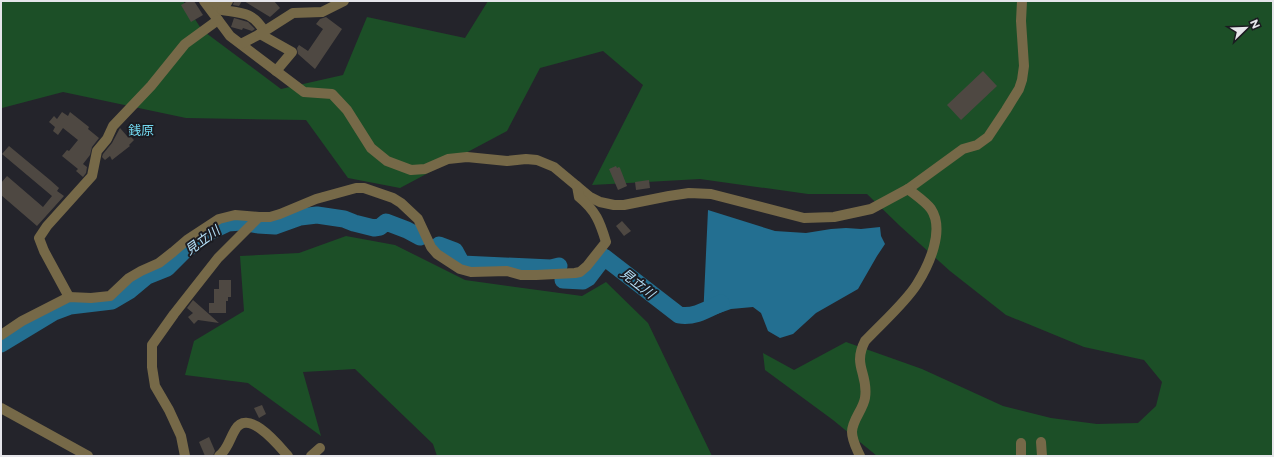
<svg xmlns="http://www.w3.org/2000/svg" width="1274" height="457" viewBox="0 0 1274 457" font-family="Montserrat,'Noto Sans JP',sans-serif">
	<rect width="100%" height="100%" fill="#24242b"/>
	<g fill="#1c4f27">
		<path d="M 1,1 L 183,1 L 202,30 L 281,89 L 343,75 L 367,17 L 465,38 L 488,1 L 1273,1 L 1273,456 L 877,456 L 833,420 L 765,370 L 763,353 L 794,370 L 846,342 L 922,369 L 1003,406 L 1051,418 L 1097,424 L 1138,423 L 1156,406 L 1162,382 L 1144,360 L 1084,347 L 1006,315 L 950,271 L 900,226 L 867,194 L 808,194 L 700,179 L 592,185 L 643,85 L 603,51 L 540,68 L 507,131 L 400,188 L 348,178 L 306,120 L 186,118 L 63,92 L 2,108 L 1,113 Z"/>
		<path d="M 346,236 L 395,245 L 465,280 L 582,296 L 606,282 L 648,323 L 712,456 L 437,456 L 433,444 L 355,369 L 303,372 L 321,436 L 248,383 L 185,375 L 194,341 L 244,311 L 240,256 L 299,253 Z"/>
	</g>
	<path fill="#236f91" d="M 708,210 L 775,231 L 806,233 L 831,229 L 846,228 L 861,229 L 880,227 L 881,236 L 885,244 L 877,256 L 858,289 L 816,313 L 793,334 L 780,338 L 768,331 L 761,313 L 753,307 L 731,309 L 703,319 Z"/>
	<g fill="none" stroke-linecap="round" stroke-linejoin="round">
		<g stroke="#236f91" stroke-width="17">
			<path d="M 439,245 L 455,251 L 462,264 L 551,268 L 559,266"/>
			<path d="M 563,280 L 583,281 L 588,278 L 604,257 L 679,315 C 694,318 708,309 721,303"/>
			<path d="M 1,344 L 54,312 L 70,306 L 112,301 L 129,291 L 147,276 L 167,268 L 183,252 L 211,231 L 228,223 L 241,222 L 258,225 L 275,226 L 300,217 L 317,215 L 344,219 L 354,223 L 374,228 L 380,227 L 386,222 L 407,230 L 420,237"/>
		</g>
	</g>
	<g fill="#4e4842">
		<path d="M 188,1 L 194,1 L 203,15 L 191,22 L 181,5 Z"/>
		<path d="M 234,1 L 242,1 L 239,6 L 233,5 Z"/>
		<path d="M 244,1 L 274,1 L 280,8 L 270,17 Z"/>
		<path d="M 326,17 L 342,29 L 315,69 L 298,54 L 297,48 L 299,45 L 308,51 L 323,29 L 316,24 L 320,19 Z"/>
		<path d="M 234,18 L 248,22 L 255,29 L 252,31 L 243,28 L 242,30 L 231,27 Z"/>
		<path d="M 983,71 L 997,86 L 961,120 L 947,105 Z"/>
		<path d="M 62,112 L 68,116 L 70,112 L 89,127 L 88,129 L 99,138 L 92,147 L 90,155 L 83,164 L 87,167 L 86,173 L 83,177 L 76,171 L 78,169 L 62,156 L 67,150 L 69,151 L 78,140 L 63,128 L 58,135 L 53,131 L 55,127 L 49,122 L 54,116 L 57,119 Z"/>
		<path d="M 120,128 L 127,136 L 128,134 L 134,140 L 129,145 L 130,146 L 112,160 L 110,156 L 105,160 L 102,157 L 103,154 L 112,143 Z"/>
		<path d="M 9,146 L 50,180 L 59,188 L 57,191 L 64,196 L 37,226 L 1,195 L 1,183 L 7,176 L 43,207 L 52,196 L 2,154 Z"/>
		<path d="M 616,166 L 617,168 L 619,167 L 620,168 L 627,186 L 618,190 L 609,169 Z"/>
		<path d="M 649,180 L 650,188 L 636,190 L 635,182 Z"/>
		<path d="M 622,221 L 631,231 L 624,236 L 616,226 Z"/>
		<path d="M 219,280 L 231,280 L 231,297 L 228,297 L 228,301 L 226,301 L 226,313 L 209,313 L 209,303 L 214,303 L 214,289 L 219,289 Z"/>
		<path d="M 193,300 L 219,323 L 198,320 L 194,324 L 188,317 L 193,313 L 187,308 Z"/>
		<path d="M 262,405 L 266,414 L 259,418 L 254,408 Z"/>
		<path d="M 209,437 L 215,451 L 213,456 L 205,456 L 199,442 Z"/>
	</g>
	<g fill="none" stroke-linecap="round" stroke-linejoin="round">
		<g stroke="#766948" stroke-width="10">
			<path d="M 204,1 L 230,36 L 304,92 L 332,94 L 347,110 L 371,148 L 387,161 L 411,170 L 425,169 L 448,159 L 467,157 L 507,161 L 526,159 L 537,160 L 554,167 L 590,197 L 600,202 L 614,205 L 624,205 L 669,196 L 689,193 L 711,194 L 804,218 L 834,217 L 871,209 L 908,189 L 963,149 L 977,145 L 988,137 L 1006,110 L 1019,89 L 1022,80 L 1024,66 L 1021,21 L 1022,1"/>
			<path d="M 214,1 L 222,10 L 228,1"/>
			<path d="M 222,10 C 242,13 253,12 264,31"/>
			<path d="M 241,44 L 260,34"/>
			<path d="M 276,71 L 292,52 L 260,34 L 293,13 L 322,12 L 344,1"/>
			<path d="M 69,297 L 44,251 L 39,238 L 47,226 L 92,176 L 97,151 L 107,139 L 113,126 L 151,86 L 185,44 L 218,20"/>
			<path d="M 1,335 L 22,321 L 69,297 L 91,298 L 110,296 L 129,278 L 141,271 L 159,263 L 173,252 L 187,240 L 219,219 L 235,215 L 259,217"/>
			<path d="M 1,408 L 88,456"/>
			<path d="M 1041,442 L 1042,456"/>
			<path d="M 1021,443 L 1021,456"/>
			<path d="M 185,456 L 181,436 L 169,410 L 155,386 L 152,367 L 152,345 L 174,314 L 218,258 L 259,217 L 270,217 L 280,214 L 316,199 L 356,188 L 364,188 L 393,198 L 401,203 L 418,219 L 431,247 L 437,254 L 460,269 L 471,272 L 507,271 L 521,275 L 536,275 L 575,273 L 580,272 L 587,266 L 606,242 C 600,222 596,211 579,197 L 577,186"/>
			<path d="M 219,456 C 228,449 229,440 235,430 C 248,407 279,446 288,456"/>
			<path d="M 311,456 L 320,448"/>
			<path d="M 860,456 C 857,449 852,441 852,432 C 852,420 863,410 865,398 C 869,374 852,366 865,341 C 881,324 906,302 917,284 C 929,265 945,230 931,209 C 926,202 914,194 908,189"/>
		</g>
	</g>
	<g text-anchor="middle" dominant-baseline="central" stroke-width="4" stroke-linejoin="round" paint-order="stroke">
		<g font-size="13" fill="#72d7ef" stroke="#1b1b21">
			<text x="141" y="130">銭原</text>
		</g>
		<g font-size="13" font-style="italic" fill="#b6e2fa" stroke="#1b1b21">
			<text transform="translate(202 240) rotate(-36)">見立川</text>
			<text transform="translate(638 283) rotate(38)">見立川</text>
		</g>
	</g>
	<rect width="1274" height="457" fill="none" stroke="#e5e5ea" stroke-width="4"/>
	<g transform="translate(1246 28) rotate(67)" stroke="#1b1b21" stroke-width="3" paint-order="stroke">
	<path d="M0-3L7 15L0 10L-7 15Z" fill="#e5e5ea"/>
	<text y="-6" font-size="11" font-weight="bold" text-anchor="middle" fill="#e5e5ea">N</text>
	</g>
</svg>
